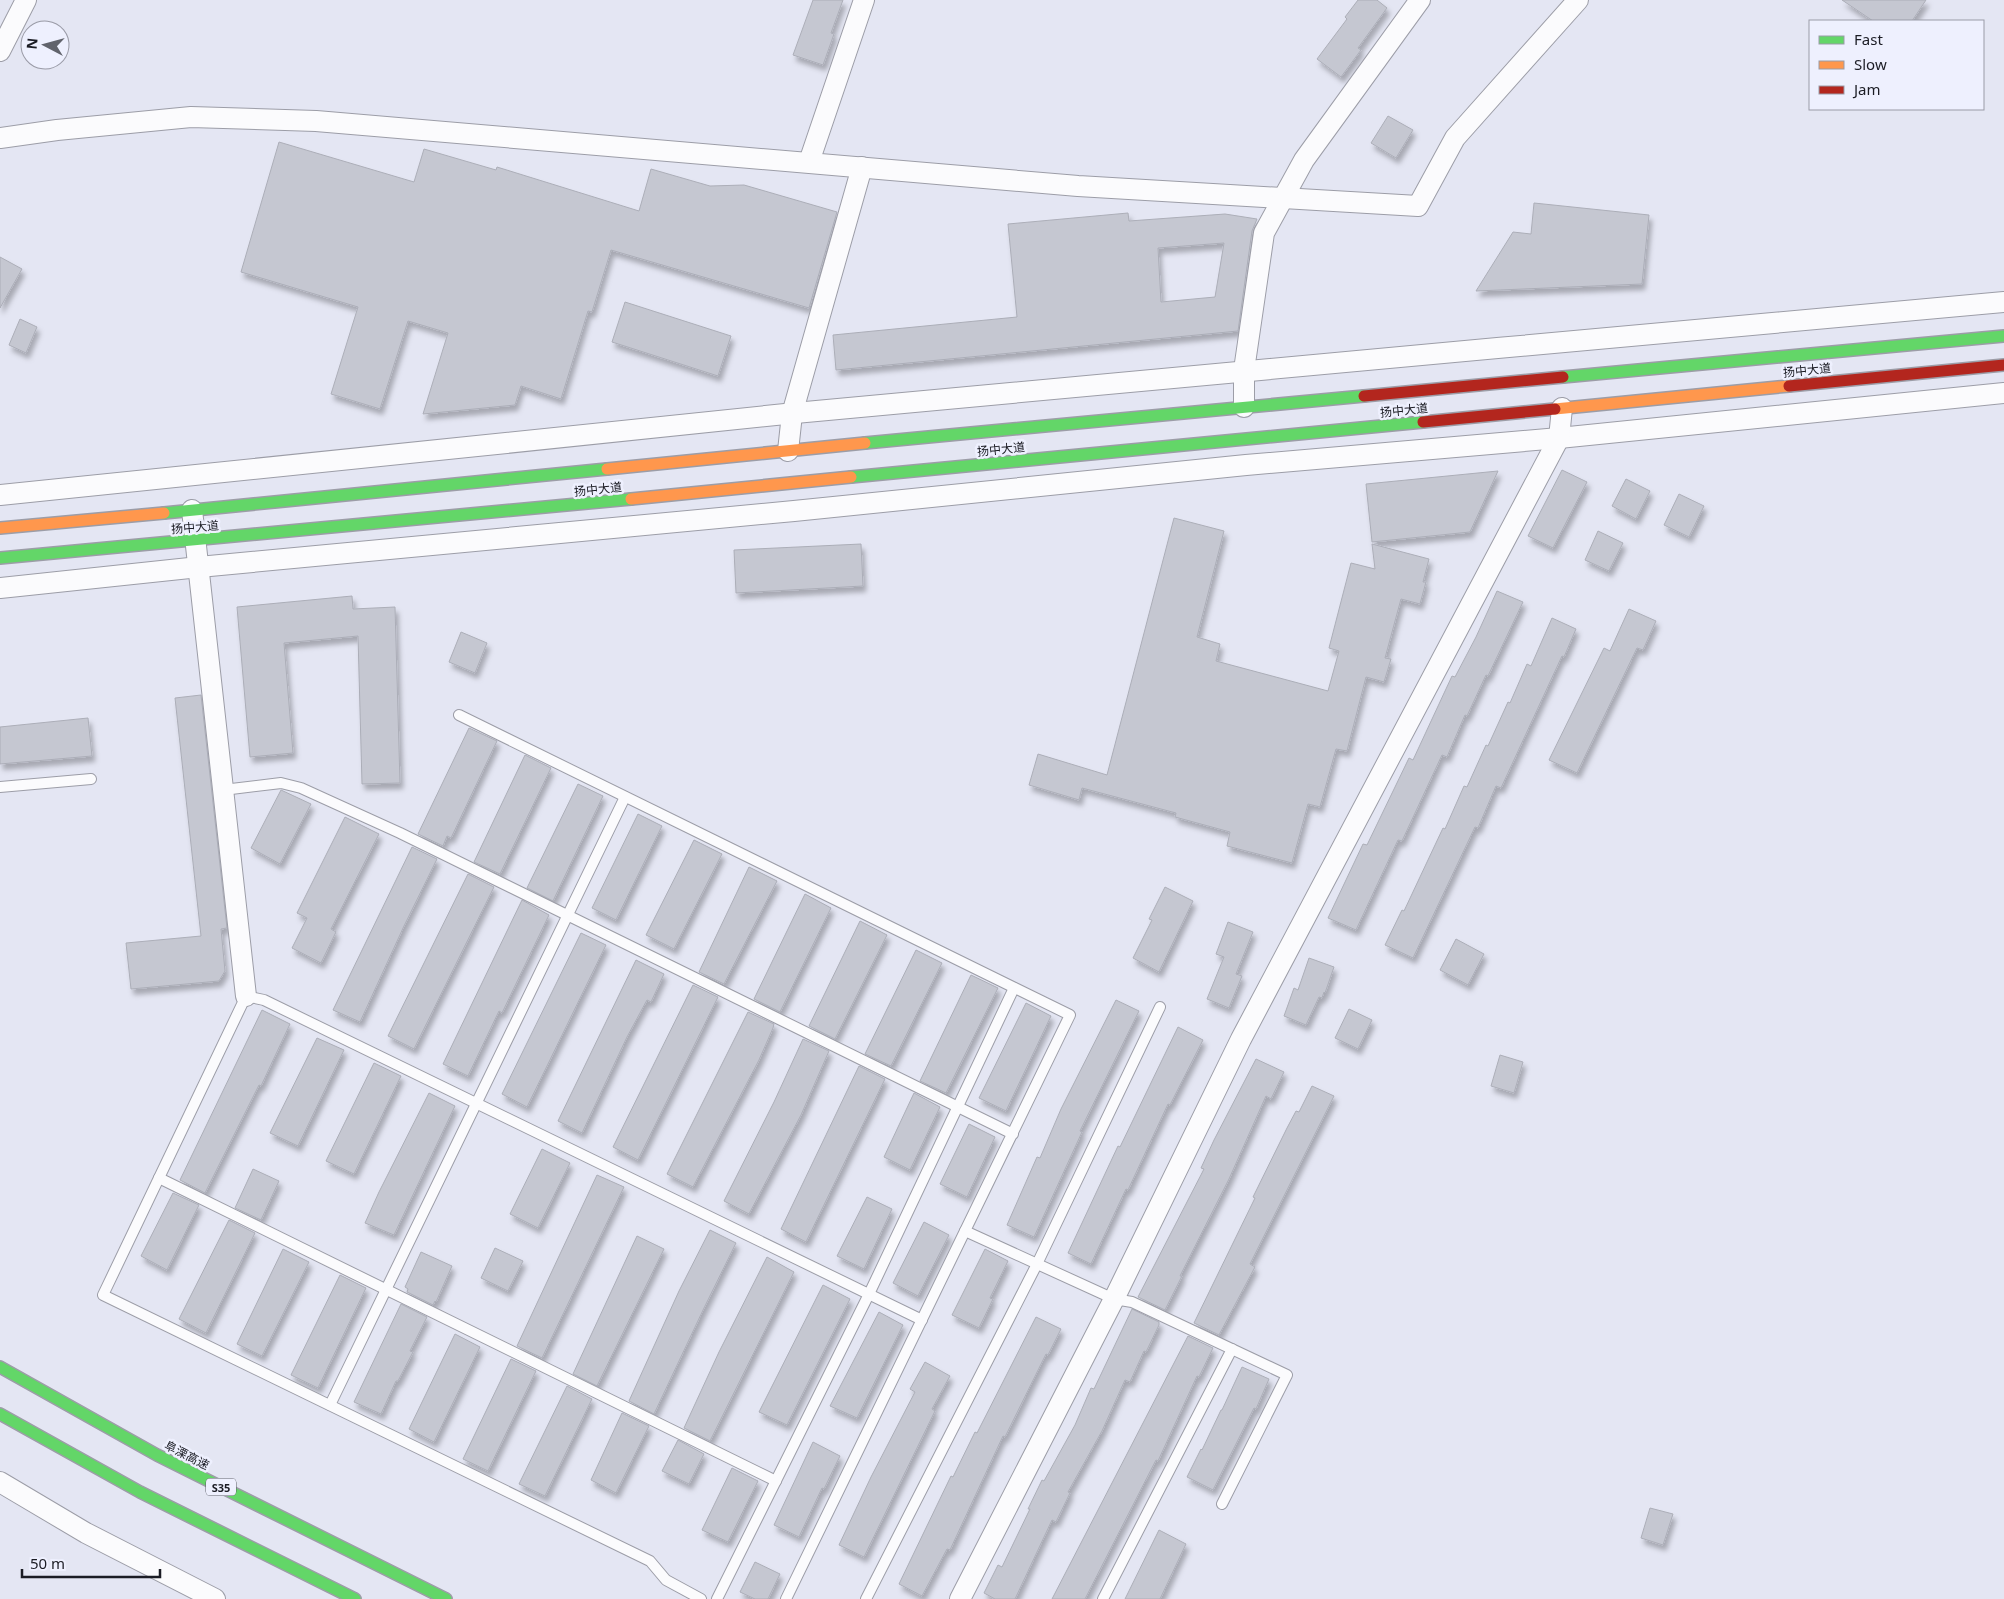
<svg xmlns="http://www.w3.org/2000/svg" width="2004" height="1599" viewBox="0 0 2004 1599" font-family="'Noto Sans','Noto Sans SC',sans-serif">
	<defs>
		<filter id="shadow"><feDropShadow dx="3" dy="5.5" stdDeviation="2.5" flood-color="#0004"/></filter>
	</defs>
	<rect width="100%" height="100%" fill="#e4e6f3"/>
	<g fill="#c5c7d1" stroke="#acaeb8" fill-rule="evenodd" filter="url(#shadow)">
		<path d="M 813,0 L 843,0 L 831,33 L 834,34 L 823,65 L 793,55 Z"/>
		<path d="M 1358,0 L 1377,0 L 1387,8 L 1358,48 L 1361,50 L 1341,77 L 1317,59 L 1347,19 L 1345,17 Z"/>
		<path d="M 1842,0 L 1926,0 L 1912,21 L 1873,21 Z"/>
		<path d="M 1388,116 L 1413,130 L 1396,158 L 1371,143 Z"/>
		<path d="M 279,142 L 414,182 L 424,149 L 496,170 L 497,167 L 639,211 L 651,169 L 710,186 L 744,185 L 837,212 L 809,308 L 611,250 L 592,312 L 588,311 L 561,399 L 521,386 L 515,405 L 423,414 L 448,333 L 408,321 L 380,409 L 331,394 L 358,307 L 241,272 Z"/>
		<path d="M 1534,203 L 1649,215 L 1642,284 L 1476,291 L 1513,232 L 1531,234 Z"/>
		<path d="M 1128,213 L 1129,221 L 1225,214 L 1257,219 L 1252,231 L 1238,331 L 836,370 L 833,335 L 1017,317 L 1008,224 ZM 1224,243 L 1215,297 L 1161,302 L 1158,248 Z"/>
		<path d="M 0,257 L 22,269 L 0,308 Z"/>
		<path d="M 625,302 L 731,336 L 718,376 L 612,342 Z"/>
		<path d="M 20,319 L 37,327 L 26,353 L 9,345 Z"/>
		<path d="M 1562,470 L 1587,482 L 1553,548 L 1528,536 Z"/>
		<path d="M 1498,471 L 1470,532 L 1372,542 L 1366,484 Z"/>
		<path d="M 1626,479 L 1650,491 L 1636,519 L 1612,506 Z"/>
		<path d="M 1679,494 L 1704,506 L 1689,537 L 1664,525 Z"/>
		<path d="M 1174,518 L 1224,531 L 1197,637 L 1220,644 L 1216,661 L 1328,691 L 1339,651 L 1329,648 L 1351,563 L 1375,569 L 1372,544 L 1429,559 L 1423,582 L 1426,582 L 1420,604 L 1401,599 L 1385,658 L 1391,659 L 1384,682 L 1366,677 L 1347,751 L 1336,749 L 1320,807 L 1308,804 L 1292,863 L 1227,846 L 1230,832 L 1175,817 L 1176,813 L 1082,788 L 1079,800 L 1029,785 L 1038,754 L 1107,775 Z"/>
		<path d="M 1598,531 L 1623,543 L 1609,571 L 1585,560 Z"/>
		<path d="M 861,544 L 863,586 L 736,593 L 734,550 Z"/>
		<path d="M 1497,591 L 1523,602 L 1488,676 L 1486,675 L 1467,716 L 1465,715 L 1447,757 L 1442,755 L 1402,841 L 1398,840 L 1356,930 L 1328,918 L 1363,844 L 1367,845 L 1409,758 L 1413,760 L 1452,676 L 1455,677 L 1476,637 Z"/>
		<path d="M 352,596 L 353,609 L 395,607 L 400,783 L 362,784 L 358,636 L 284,643 L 293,753 L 250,757 L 237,607 Z"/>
		<path d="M 1629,609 L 1656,621 L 1643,650 L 1637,648 L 1577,773 L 1549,760 L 1604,648 L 1610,651 Z"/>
		<path d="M 1552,618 L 1576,629 L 1564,657 L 1562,656 L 1501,788 L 1496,786 L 1478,828 L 1475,827 L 1413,958 L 1385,945 L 1402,910 L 1404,911 L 1443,828 L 1445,829 L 1464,786 L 1467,787 L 1486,745 L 1488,746 L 1508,702 L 1510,703 L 1527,664 L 1531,666 Z"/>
		<path d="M 461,632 L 487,643 L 475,673 L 449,662 Z"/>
		<path d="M 201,695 L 227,928 L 221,929 L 225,971 L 219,981 L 131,989 L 126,943 L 201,936 L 175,698 Z"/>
		<path d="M 88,718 L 92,756 L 0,764 L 0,727 Z"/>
		<path d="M 469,728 L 497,741 L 451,838 L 447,836 L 443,846 L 418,834 Z"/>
		<path d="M 525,755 L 551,768 L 500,874 L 474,862 Z"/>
		<path d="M 578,784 L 603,796 L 553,901 L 527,888 Z"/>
		<path d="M 281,790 L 311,804 L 280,864 L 251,848 Z"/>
		<path d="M 638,814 L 662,826 L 616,920 L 592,908 Z"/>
		<path d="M 345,817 L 379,834 L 331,929 L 336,932 L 321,963 L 292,948 L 307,918 L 297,913 Z"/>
		<path d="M 694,840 L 722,854 L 674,949 L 646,935 Z"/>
		<path d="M 412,847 L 437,859 L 404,926 L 360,1022 L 333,1010 Z"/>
		<path d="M 749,867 L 777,881 L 724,984 L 699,972 Z"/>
		<path d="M 468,874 L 494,887 L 414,1049 L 388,1036 Z"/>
		<path d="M 1165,887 L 1193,901 L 1159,972 L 1133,958 L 1152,920 L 1149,919 Z"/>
		<path d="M 805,894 L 831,908 L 780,1012 L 754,999 Z"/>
		<path d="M 522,900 L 549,915 L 502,1013 L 499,1011 L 468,1076 L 443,1064 Z"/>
		<path d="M 860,921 L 887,935 L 835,1039 L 809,1026 Z"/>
		<path d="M 1228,922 L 1253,932 L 1236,974 L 1242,976 L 1229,1008 L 1207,999 L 1224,957 L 1216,954 Z"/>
		<path d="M 581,933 L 606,945 L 527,1107 L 502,1094 Z"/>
		<path d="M 1456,939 L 1484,954 L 1468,985 L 1440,970 Z"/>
		<path d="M 916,950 L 942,963 L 891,1066 L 865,1054 Z"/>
		<path d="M 1309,958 L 1334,967 L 1325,993 L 1324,992 L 1322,998 L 1319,997 L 1306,1025 L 1284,1016 L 1294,988 L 1298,990 Z"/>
		<path d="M 636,960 L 664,974 L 651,1002 L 647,1000 L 627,1037 L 582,1133 L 558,1121 Z"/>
		<path d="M 971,975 L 998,988 L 946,1093 L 920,1081 Z"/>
		<path d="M 693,985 L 718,997 L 638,1160 L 613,1147 Z"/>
		<path d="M 1116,1000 L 1139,1011 L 1080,1131 L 1082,1132 L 1034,1237 L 1007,1225 L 1037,1157 L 1040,1158 L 1061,1109 Z"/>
		<path d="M 1026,1003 L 1051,1016 L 1006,1111 L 979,1098 Z"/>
		<path d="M 1349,1009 L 1372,1020 L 1358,1049 L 1335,1038 Z"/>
		<path d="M 262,1010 L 290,1024 L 261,1086 L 259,1085 L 205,1193 L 180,1180 Z"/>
		<path d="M 748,1012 L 774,1024 L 773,1028 L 759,1060 L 693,1187 L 667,1174 Z"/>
		<path d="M 1178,1027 L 1203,1040 L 1170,1105 L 1168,1104 L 1128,1190 L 1126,1189 L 1091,1264 L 1068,1253 L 1118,1146 L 1120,1147 Z"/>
		<path d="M 317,1038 L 344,1050 L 298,1146 L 270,1133 Z"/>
		<path d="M 803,1039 L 829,1051 L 801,1115 L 749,1214 L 724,1201 L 774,1102 Z"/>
		<path d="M 1500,1055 L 1523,1062 L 1514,1093 L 1491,1086 Z"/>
		<path d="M 1256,1059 L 1284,1072 L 1271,1099 L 1266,1096 L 1229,1179 L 1180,1276 L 1182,1276 L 1165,1310 L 1138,1297 L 1204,1169 L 1201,1168 L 1214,1140 Z"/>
		<path d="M 374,1063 L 401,1076 L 354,1174 L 326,1161 Z"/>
		<path d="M 859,1066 L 885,1079 L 806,1242 L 781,1229 Z"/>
		<path d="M 1312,1086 L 1334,1096 L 1250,1264 L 1255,1267 L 1219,1335 L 1194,1323 L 1255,1198 L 1253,1197 L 1287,1128 L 1296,1111 L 1299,1112 Z"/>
		<path d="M 429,1093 L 455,1106 L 394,1235 L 365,1223 L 379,1192 Z"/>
		<path d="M 914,1093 L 940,1107 L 910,1170 L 884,1157 Z"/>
		<path d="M 969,1124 L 995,1137 L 967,1197 L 940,1184 Z"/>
		<path d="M 542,1149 L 570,1163 L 538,1228 L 510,1214 Z"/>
		<path d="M 253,1169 L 279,1181 L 261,1220 L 235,1208 Z"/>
		<path d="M 597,1175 L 624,1187 L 542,1358 L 517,1346 Z"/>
		<path d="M 173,1193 L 199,1205 L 167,1270 L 141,1256 Z"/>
		<path d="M 867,1197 L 892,1209 L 864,1269 L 837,1256 Z"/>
		<path d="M 229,1220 L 255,1233 L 206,1333 L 179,1319 Z"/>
		<path d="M 924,1222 L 949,1235 L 918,1296 L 893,1283 Z"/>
		<path d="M 710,1230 L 736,1243 L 704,1308 L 654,1414 L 629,1401 L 679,1291 Z"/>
		<path d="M 637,1236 L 664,1249 L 597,1386 L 573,1374 Z"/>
		<path d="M 495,1248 L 523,1261 L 508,1291 L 481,1278 Z"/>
		<path d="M 283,1249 L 309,1262 L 262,1356 L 237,1344 Z"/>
		<path d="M 985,1249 L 1008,1261 L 990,1298 L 993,1299 L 979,1328 L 952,1315 Z"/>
		<path d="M 421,1252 L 452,1266 L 436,1302 L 435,1301 L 433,1305 L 407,1292 L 408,1289 L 405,1287 Z"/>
		<path d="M 767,1257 L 794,1272 L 710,1441 L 684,1428 L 719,1352 Z"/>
		<path d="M 340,1275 L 366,1288 L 318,1388 L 291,1375 Z"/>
		<path d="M 823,1285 L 850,1299 L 787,1425 L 759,1412 Z"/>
		<path d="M 401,1304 L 427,1317 L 410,1351 L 413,1352 L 398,1381 L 396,1381 L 381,1414 L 354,1402 Z"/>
		<path d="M 1132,1309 L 1159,1322 L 1159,1325 L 1146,1352 L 1144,1351 L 1130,1382 L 1125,1380 L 1102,1431 L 1068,1492 L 1070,1493 L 1056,1522 L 1052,1520 L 1015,1599 L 995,1599 L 984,1593 L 998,1565 L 1002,1567 L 1030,1509 L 1028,1509 L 1042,1480 L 1044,1481 L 1075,1425 L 1091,1388 L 1094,1389 Z"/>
		<path d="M 879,1312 L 903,1325 L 857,1418 L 830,1406 Z"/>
		<path d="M 1036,1317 L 1061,1329 L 1048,1355 L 1046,1354 L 1005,1437 L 1003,1436 L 950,1550 L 947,1549 L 922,1596 L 899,1584 L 951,1476 L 953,1477 L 975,1432 L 977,1433 Z"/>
		<path d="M 455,1334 L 480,1347 L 434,1442 L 409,1429 Z"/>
		<path d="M 1188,1336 L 1213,1348 L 1199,1377 L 1197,1376 L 1158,1461 L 1156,1460 L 1085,1599 L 1052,1599 Z"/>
		<path d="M 511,1359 L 536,1371 L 488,1471 L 463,1459 Z"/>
		<path d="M 925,1362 L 950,1376 L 932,1409 L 935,1411 L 864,1557 L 839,1545 L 871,1477 L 915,1392 L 910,1389 Z"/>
		<path d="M 1242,1367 L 1269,1379 L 1256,1409 L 1254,1408 L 1213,1490 L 1187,1477 L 1201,1449 L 1202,1450 L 1221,1410 L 1222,1410 Z"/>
		<path d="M 567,1386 L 592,1399 L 545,1496 L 519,1484 Z"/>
		<path d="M 622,1413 L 649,1426 L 616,1493 L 591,1480 Z"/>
		<path d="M 678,1440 L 704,1454 L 689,1484 L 662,1471 Z"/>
		<path d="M 813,1442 L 840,1456 L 824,1489 L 822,1488 L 799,1537 L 774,1525 Z"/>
		<path d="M 732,1468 L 758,1481 L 728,1542 L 702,1530 Z"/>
		<path d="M 1650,1508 L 1673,1514 L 1663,1545 L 1641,1538 Z"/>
		<path d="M 1159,1530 L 1186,1544 L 1160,1599 L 1125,1599 Z"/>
		<path d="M 755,1562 L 780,1574 L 768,1599 L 755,1599 L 740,1592 Z"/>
	</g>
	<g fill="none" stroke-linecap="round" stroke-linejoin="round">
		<defs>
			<g id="lane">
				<path d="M 459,715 L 1070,1015 L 786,1599"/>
				<path d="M 0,787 L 91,779"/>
				<path d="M 223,790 L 281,783 L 301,788 L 400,833 L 1013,1134"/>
				<path d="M 159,1178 L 776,1481"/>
				<path d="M 965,1231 L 1114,1299 L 1132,1302 L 1287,1375 L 1222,1504"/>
				<path d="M 330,1405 L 625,797"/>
				<path d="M 701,1599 L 666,1580 L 650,1561 L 103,1295 L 246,996 L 264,1000 L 922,1320"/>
				<path d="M 717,1599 L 869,1294 L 1014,988"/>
				<path d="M 866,1599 L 1037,1264 L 1160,1007"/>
				<path d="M 1103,1599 L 1232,1349"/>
			</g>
			<g id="street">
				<path d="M 0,51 L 26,0"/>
				<path d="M 0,138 L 57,130 L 191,117 L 316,121 L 1078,186 L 1418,206 L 1455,138 L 1578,0"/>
				<path d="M 809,162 L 864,0"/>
				<path d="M 1244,407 L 1244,370 L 1264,233 L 1304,160 L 1420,0"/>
				<path d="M 788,451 L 792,414 L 862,167"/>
				<path d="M 0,495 C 265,469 530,440 795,413 C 1198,373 1601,340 2004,302"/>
				<path d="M 192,510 L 246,996"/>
				<path d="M 0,588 L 199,567 L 794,511 L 1246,465 L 1559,438 L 2004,393"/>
				<path d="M 0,1482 L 86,1533 L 215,1599"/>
				<path d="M 960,1599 L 1114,1299 L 1241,1039 L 1559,438 L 1562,408"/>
			</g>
			<g id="fast">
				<path d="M 1563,377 L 2004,336"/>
				<path d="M 865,443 L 1364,396"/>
				<path d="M 851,477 L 1423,422"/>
				<path d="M 164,513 L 607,469"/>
				<path d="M 0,558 L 631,499"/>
				<path d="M 0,1367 L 157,1455 L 446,1599"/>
				<path d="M 0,1414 L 140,1492 L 355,1599"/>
			</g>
			<g id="slow">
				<path d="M 1555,409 L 1789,386"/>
				<path d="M 607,469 L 865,443"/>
				<path d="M 631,499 L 851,477"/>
				<path d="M 0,528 L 164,513"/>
			</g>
			<g id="jam">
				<path d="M 1789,386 L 2004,365"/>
				<path d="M 1364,396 L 1563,377"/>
				<path d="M 1423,422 L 1555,409"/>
			</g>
		</defs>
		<use href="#lane" stroke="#9c9da7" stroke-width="12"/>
		<use href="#street" stroke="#9c9da7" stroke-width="22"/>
		<use href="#fast" stroke="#9c9da7" stroke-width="14"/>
		<use href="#slow" stroke="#9c9da7" stroke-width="14"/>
		<use href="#jam" stroke="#9c9da7" stroke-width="14"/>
		<use href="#lane" stroke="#fbfbfd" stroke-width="10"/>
		<use href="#street" stroke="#fbfbfd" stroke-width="20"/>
		<use href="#fast" stroke="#63d668" stroke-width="11"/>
		<use href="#slow" stroke="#ff974d" stroke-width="11"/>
		<use href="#jam" stroke="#b3261e" stroke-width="11"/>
	</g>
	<g text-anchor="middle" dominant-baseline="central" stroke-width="5" stroke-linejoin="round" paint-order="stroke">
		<rect fill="#eef0fe" stroke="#5a5c65" stroke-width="1" x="206" y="1478.5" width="30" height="17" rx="4"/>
		<g font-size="11" font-weight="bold" fill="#1b1c24">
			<text x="221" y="1487">S35</text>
		</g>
		<g font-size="12" fill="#1b1c24" stroke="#eef0fe">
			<text transform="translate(1807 370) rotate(-6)">扬中大道</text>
			<text transform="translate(1404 410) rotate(-6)">扬中大道</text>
			<text transform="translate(1001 449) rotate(-6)">扬中大道</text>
			<text transform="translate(598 489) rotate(-6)">扬中大道</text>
			<text transform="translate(195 527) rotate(-5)">扬中大道</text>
			<text transform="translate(187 1455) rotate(27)">阜溧高速</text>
		</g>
	</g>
	<rect x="1809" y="20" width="175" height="90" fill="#eef0fe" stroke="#9a9ba7"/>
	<rect x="1819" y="36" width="25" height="8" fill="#63d668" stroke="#9a9ba7"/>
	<text x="1854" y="45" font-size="15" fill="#1b1c24">Fast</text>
	<rect x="1819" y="61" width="25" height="8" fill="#ff974d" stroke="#9a9ba7"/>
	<text x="1854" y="70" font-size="15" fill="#1b1c24">Slow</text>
	<rect x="1819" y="86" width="25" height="8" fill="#b3261e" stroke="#9a9ba7"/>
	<text x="1854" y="95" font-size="15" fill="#1b1c24">Jam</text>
	<g transform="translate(45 45) rotate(276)"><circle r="24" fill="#eef0fe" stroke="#9a9ba7"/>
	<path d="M0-4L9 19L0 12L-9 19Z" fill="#61636c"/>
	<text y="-8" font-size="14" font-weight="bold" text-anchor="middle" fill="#1b1c24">N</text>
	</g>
	<path d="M22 1569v8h138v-8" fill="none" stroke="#1b1c24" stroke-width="2.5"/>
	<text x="30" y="1569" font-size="15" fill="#1b1c24" stroke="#eef0fe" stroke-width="4" paint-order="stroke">50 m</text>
</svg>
